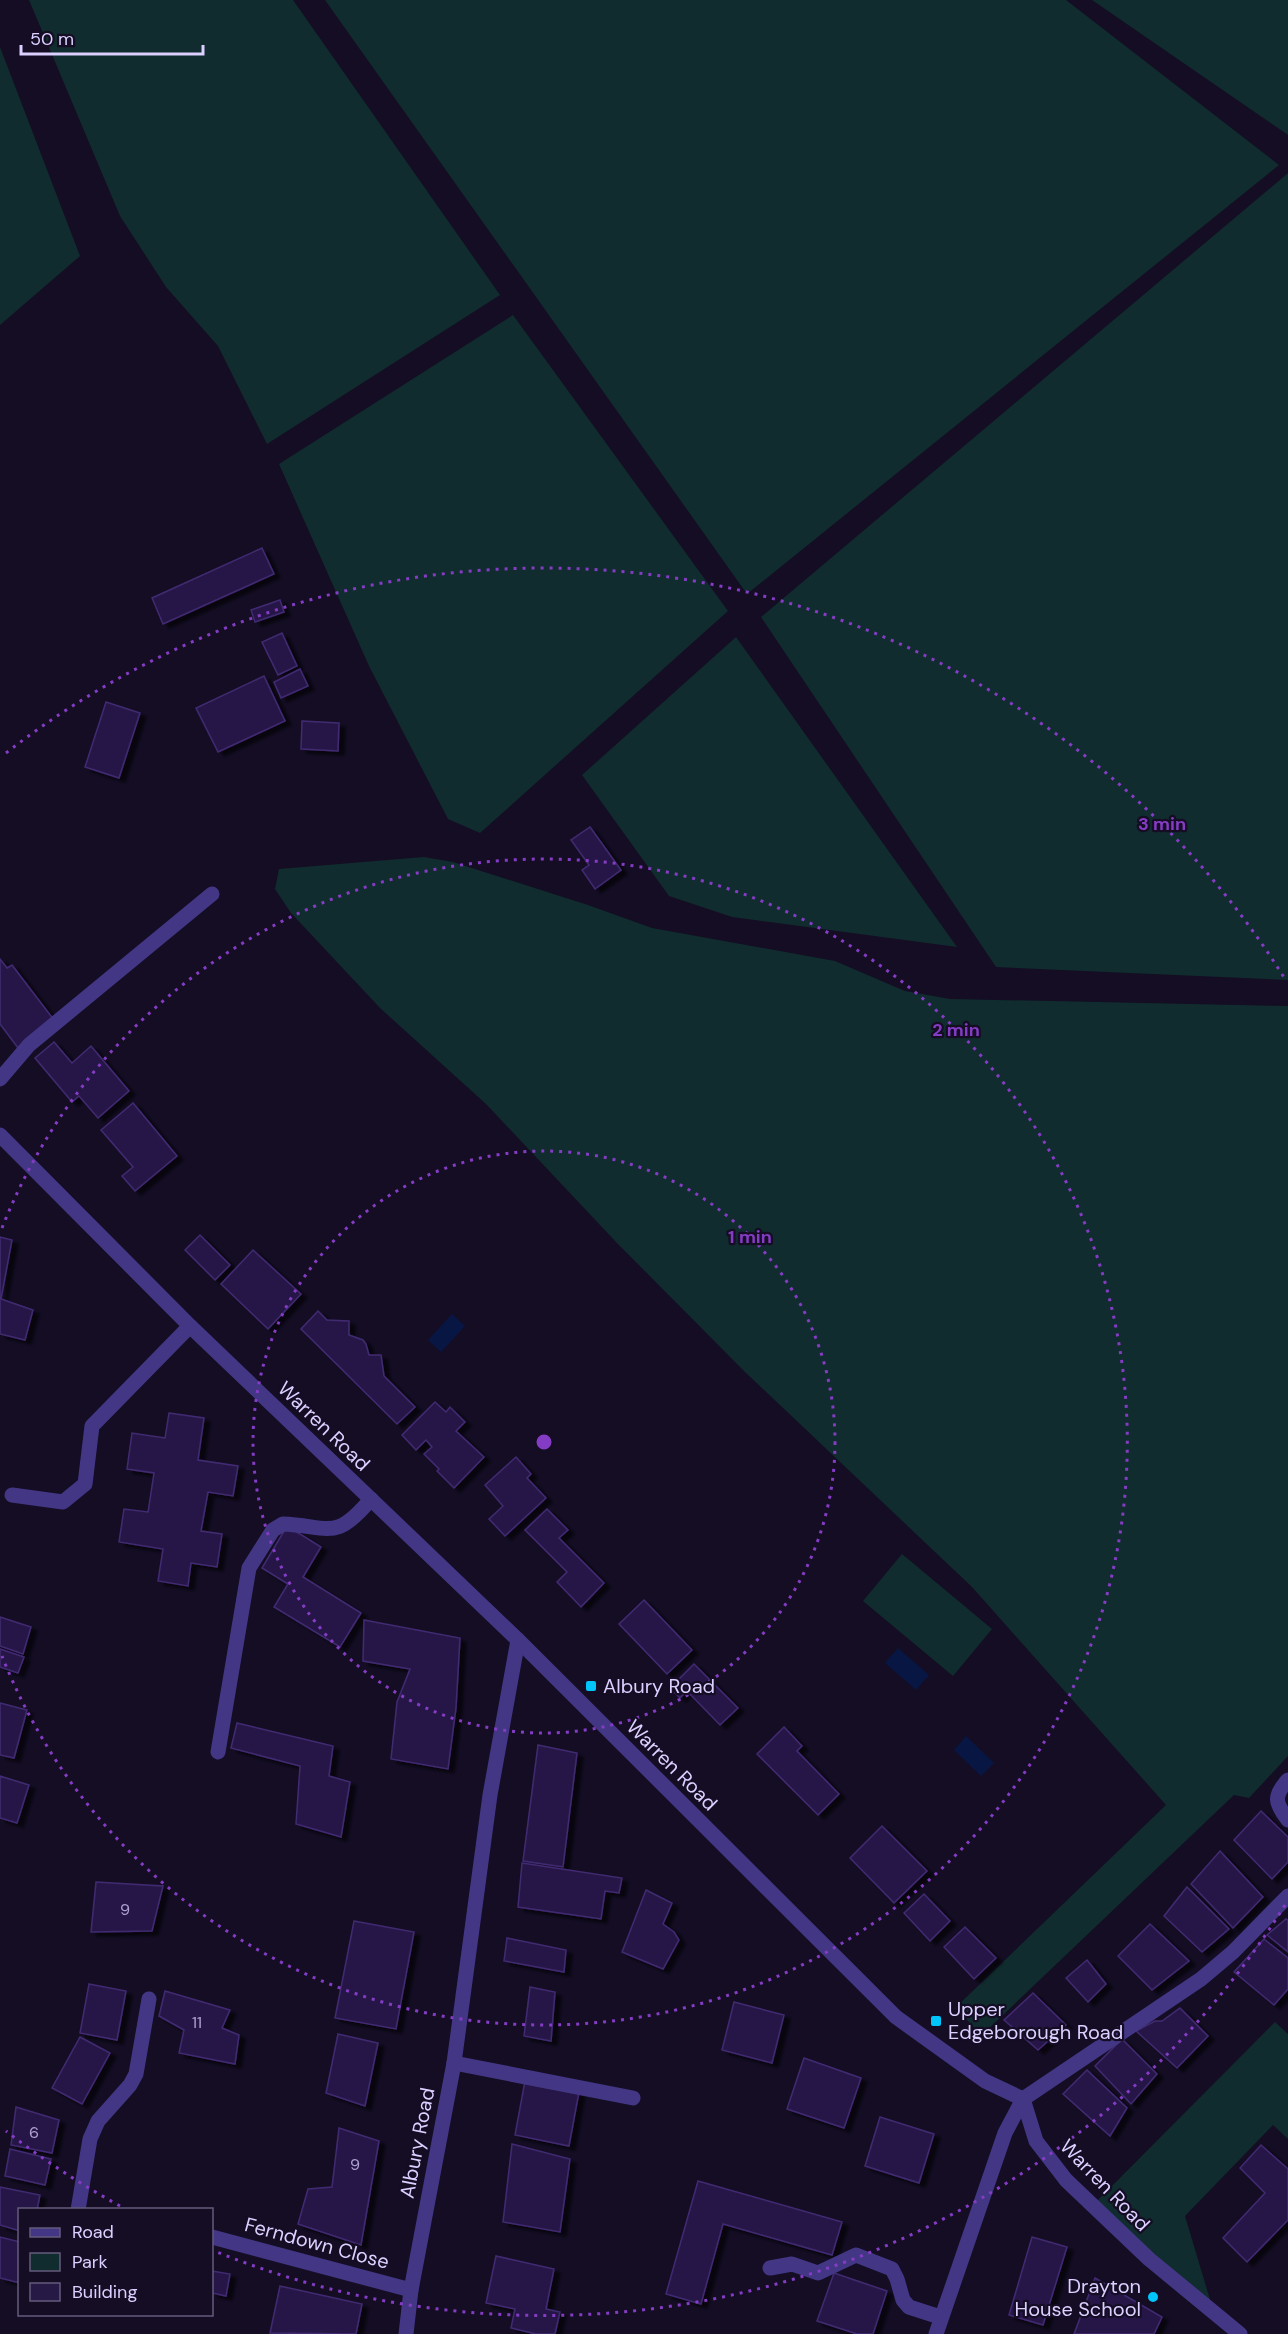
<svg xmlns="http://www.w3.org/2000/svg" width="1288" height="2334" viewBox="0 0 1288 2334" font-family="'DM Sans',sans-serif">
	<defs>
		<filter id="shadow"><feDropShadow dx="6" dy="4" stdDeviation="1.5" flood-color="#0009"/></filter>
	</defs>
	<rect width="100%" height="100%" fill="#140d24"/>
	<g fill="#102c2e">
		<path d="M 29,0 L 293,0 L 500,295 L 267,444 L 218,346 L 166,287 L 120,216 Z"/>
		<path d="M 325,0 L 1066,0 L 1279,165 L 747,594 Z"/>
		<path d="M 1092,0 L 1288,0 L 1288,135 Z"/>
		<path d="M 0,47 L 80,256 L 0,325 Z"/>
		<path d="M 1288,173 L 1288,980 L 996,967 L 761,617 Z"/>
		<path d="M 513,315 L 728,611 L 480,833 L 448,819 L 369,666 L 279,464 Z"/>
		<path d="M 736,637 L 957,947 L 732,917 L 669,896 L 582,775 Z"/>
		<path d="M 424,857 L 453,862 L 588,905 L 652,928 L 835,961 L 905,991 L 950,999 L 1288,1006 L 1288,1756 L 1249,1798 L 1234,1795 L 982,2035 L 955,2008 L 1166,1805 L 972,1587 L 745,1372 L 616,1242 L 486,1104 L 380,1008 L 291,913 L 275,889 L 279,869 Z"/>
		<path d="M 902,1554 L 992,1629 L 953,1676 L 863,1601 Z"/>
		<path d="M 1275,2022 L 1288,2034 L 1288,2139 L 1273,2125 L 1185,2216 L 1214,2313 L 1092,2206 Z"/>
	</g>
	<g fill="#081643">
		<path d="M 452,1314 L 465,1326 L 441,1352 L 428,1340 Z"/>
		<path d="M 898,1648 L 929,1675 L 916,1690 L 885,1663 Z"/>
		<path d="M 966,1736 L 994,1763 L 981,1776 L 954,1750 Z"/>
	</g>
	<g fill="#271946" stroke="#412a72" stroke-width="1.5" filter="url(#shadow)">
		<path d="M 262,548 L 274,574 L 163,624 L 152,598 Z"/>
		<path d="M 280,600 L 284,612 L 255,622 L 251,610 Z"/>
		<path d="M 282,633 L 297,666 L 278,675 L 262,642 Z"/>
		<path d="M 300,669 L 308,686 L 281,698 L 274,682 Z"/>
		<path d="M 264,676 L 285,721 L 218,752 L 196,708 Z"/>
		<path d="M 106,702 L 140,713 L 119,778 L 85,767 Z"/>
		<path d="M 302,721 L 339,723 L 338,751 L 301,749 Z"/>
		<path d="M 590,827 L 621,870 L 595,889 L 582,870 L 589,865 L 571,840 Z"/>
		<path d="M 0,959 L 7,968 L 12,965 L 54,1020 L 18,1048 L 0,1024 Z"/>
		<path d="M 54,1042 L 72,1063 L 91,1046 L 129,1091 L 98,1118 L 79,1096 L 72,1102 L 35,1058 Z"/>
		<path d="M 133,1103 L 177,1156 L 135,1191 L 122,1176 L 133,1167 L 101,1130 Z"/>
		<path d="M 200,1235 L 230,1265 L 215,1280 L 185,1250 Z"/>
		<path d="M 0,1237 L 12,1240 L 1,1299 L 33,1310 L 25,1340 L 0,1334 Z"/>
		<path d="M 253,1250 L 301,1294 L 268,1329 L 221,1284 Z"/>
		<path d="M 318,1311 L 327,1320 L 349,1321 L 349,1335 L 363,1340 L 366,1344 L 369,1355 L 381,1355 L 384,1376 L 415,1407 L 397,1424 L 301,1329 Z"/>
		<path d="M 435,1402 L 446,1412 L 450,1407 L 465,1422 L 456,1431 L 484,1457 L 454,1488 L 437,1471 L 439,1469 L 424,1454 L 432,1447 L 426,1440 L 416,1450 L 402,1435 Z"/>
		<path d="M 169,1413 L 204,1418 L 198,1460 L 238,1466 L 233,1496 L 208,1492 L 201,1531 L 222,1534 L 217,1567 L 191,1563 L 188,1586 L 158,1581 L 163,1549 L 119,1542 L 124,1509 L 148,1512 L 154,1473 L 127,1469 L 132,1433 L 165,1438 Z"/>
		<path d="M 516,1457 L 531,1474 L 527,1478 L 546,1498 L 505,1536 L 489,1519 L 503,1506 L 485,1485 Z"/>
		<path d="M 547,1509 L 568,1530 L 559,1538 L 604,1583 L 581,1607 L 557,1582 L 567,1572 L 525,1530 Z"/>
		<path d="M 287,1526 L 321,1547 L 303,1577 L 361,1613 L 340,1647 L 274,1607 L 288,1584 L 262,1568 Z"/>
		<path d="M 644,1600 L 692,1650 L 667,1674 L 619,1624 Z"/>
		<path d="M 0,1617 L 31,1627 L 23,1654 L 0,1646 Z"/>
		<path d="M 364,1620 L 460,1638 L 456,1708 L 448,1769 L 391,1759 L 397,1702 L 410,1669 L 363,1661 Z"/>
		<path d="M 0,1649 L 24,1657 L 18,1673 L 0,1667 Z"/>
		<path d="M 694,1664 L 738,1708 L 720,1725 L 687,1691 L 680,1698 L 670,1688 Z"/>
		<path d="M 0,1703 L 27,1710 L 14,1758 L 0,1755 Z"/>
		<path d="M 237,1723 L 333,1746 L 329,1776 L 350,1782 L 341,1837 L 296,1824 L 300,1766 L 231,1748 Z"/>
		<path d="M 784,1727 L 802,1746 L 797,1751 L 839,1794 L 818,1815 L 757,1754 Z"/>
		<path d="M 538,1745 L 577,1753 L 563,1867 L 523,1861 Z"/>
		<path d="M 0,1776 L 29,1785 L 17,1823 L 0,1818 Z"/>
		<path d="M 1261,1811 L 1288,1837 L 1288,1862 L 1272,1879 L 1234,1840 Z"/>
		<path d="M 882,1826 L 927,1871 L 894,1903 L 850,1858 Z"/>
		<path d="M 1220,1851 L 1263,1897 L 1233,1928 L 1191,1884 Z"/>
		<path d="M 522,1863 L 622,1878 L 619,1893 L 605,1891 L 601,1919 L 518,1907 Z"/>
		<path d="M 96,1882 L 163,1886 L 152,1931 L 91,1932 Z"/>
		<path d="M 1187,1887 L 1229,1929 L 1202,1952 L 1164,1916 Z"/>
		<path d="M 646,1890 L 672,1903 L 663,1924 L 674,1932 L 679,1940 L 663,1969 L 622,1952 Z"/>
		<path d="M 924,1894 L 950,1921 L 930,1941 L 904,1913 Z"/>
		<path d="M 1286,1919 L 1288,1920 L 1288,1952 L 1267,1935 Z"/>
		<path d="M 354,1921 L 414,1932 L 396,2029 L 335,2018 Z"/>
		<path d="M 1150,1924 L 1189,1961 L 1152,1990 L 1118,1956 Z"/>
		<path d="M 965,1927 L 996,1958 L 974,1979 L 944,1947 Z"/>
		<path d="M 507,1938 L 566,1950 L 564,1972 L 504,1961 Z"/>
		<path d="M 1264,1939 L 1288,1958 L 1288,1989 L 1274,2005 L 1234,1972 Z"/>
		<path d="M 1087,1960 L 1106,1984 L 1088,2002 L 1066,1978 Z"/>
		<path d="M 89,1984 L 126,1991 L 117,2040 L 80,2033 Z"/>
		<path d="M 530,1987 L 555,1992 L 551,2041 L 524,2036 Z"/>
		<path d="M 165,1991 L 230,2010 L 222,2028 L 239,2035 L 235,2064 L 179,2053 L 184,2030 L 159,2016 Z"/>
		<path d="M 1033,1993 L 1066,2025 L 1038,2050 L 1004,2020 Z"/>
		<path d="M 734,2002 L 784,2015 L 772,2063 L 722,2050 Z"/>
		<path d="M 1180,2008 L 1208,2036 L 1177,2068 L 1136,2031 L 1155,2021 L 1162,2021 Z"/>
		<path d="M 338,2034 L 378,2043 L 365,2106 L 326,2093 Z"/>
		<path d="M 80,2037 L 110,2053 L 82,2104 L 52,2088 Z"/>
		<path d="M 1122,2039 L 1157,2074 L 1131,2104 L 1095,2066 Z"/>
		<path d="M 804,2058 L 861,2078 L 844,2128 L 787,2109 Z"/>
		<path d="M 1087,2070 L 1127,2108 L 1110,2136 L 1063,2094 Z"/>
		<path d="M 525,2081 L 579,2092 L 569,2146 L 515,2135 Z"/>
		<path d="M 16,2107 L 59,2120 L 52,2153 L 11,2145 Z"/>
		<path d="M 880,2117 L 934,2134 L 919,2183 L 865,2166 Z"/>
		<path d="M 339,2128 L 379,2141 L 361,2245 L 298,2224 L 308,2189 L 332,2187 Z"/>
		<path d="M 512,2144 L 570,2159 L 560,2232 L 503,2222 Z"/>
		<path d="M 1261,2145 L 1288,2169 L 1288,2220 L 1247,2262 L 1223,2238 L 1265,2193 L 1240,2168 Z"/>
		<path d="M 10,2149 L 51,2159 L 45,2185 L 5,2176 Z"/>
		<path d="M 698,2181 L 842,2222 L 832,2255 L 723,2224 L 701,2304 L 666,2294 Z"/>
		<path d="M 0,2187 L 40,2195 L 37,2210 L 20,2210 L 20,2231 L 0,2225 Z"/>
		<path d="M 0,2237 L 20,2242 L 20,2283 L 0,2278 Z"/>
		<path d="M 1032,2237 L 1067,2247 L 1043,2325 L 1009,2315 Z"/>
		<path d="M 496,2256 L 554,2269 L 546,2309 L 560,2312 L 555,2334 L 536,2334 L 511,2328 L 515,2309 L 486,2303 Z"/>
		<path d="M 212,2271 L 230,2274 L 226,2296 L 212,2293 Z"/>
		<path d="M 834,2273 L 887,2291 L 873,2334 L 857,2334 L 817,2321 Z"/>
		<path d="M 1095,2278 L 1162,2317 L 1154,2334 L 1074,2334 Z"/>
		<path d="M 280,2286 L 362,2304 L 356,2334 L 270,2333 Z"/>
	</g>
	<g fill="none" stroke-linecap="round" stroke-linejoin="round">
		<g stroke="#433785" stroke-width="15">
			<path d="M 0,1079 L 29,1045 L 212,894"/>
			<path d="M 0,1135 L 190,1326 L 518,1640 L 896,2017 L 985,2081 L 1023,2099 L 1036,2141 L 1066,2180 L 1149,2259 L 1240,2334"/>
			<path d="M 12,1495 L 63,1502 L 85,1484 L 92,1426 L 190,1326"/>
			<path d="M 218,1752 L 249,1568 L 273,1530 L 283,1524 C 330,1526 335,1542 371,1499"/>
			<path d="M 1288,1780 C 1273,1796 1275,1803 1288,1820"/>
			<path d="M 454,2063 L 633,2098"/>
			<path d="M 78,2210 L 90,2139 L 98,2121 L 130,2085 L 136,2074 L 149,1999"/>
			<path d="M 212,2237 L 411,2290"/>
			<path d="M 770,2268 L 792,2264 L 818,2273 L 856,2255 L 892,2269 L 897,2279 L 903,2300 L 909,2307 L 940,2317"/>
			<path d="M 406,2334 L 411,2290 L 454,2063 L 490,1795 L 518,1640"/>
			<path d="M 936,2334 L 1005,2133 L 1023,2099 L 1201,1979 L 1233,1952 L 1288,1896"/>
		</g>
	</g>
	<g fill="none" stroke="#853cc5" stroke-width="3" stroke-dasharray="3 6">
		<circle cx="544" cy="1442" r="291"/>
		<path d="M2 1228A583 583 0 1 1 2 1656"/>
		<path d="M1285 1905A874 874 0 0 1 217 2252M120 2206A874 874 0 0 1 6 2131M6 753A874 874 0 0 1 1285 979"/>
	</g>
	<g fill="#00c5fb" stroke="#140d24" stroke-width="2">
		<rect x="585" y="1680" width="12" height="12" rx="3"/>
		<rect x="930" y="2015" width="12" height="12" rx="3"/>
		<circle cx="1153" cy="2297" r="6"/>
	</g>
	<g text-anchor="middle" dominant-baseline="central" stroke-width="4.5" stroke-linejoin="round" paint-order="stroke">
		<g font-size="16" fill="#aea2d1">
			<text x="125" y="1909">9</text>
			<text x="197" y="2022">11</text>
			<text x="34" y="2132">6</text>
			<text x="355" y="2164">9</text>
		</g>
		<g font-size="20" fill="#dbd0ff" stroke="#140d24">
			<text transform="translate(324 1426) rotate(44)">Warren Road</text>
			<text transform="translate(672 1765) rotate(45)">Warren Road</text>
			<text transform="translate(417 2143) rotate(-79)">Albury Road</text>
			<text transform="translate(1105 2185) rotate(46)">Warren Road</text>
			<text transform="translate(317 2243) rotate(15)">Ferndown Close</text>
		</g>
		<g font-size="20" fill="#dbd0ff" stroke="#140d24" text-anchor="start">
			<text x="603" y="1686">Albury Road</text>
			<text x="948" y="2009">Upper<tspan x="948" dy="23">Edgeborough Road</tspan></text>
			<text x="1141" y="2286" text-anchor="end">Drayton<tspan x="1141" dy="23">House School</tspan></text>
		</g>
	</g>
	<circle cx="544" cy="1442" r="9" fill="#853cc5" stroke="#140d24" stroke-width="3"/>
	<g font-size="18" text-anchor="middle" font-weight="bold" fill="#853cc5" stroke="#140d24" stroke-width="4.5" stroke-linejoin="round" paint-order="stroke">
		<text x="1162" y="830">3 min</text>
		<text x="956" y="1036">2 min</text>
		<text x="750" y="1243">1 min</text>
	</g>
	<rect x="18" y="2208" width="195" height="108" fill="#140d24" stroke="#645b7c" stroke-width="1.5"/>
	<rect x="30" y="2228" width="30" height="9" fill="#433785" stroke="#645b7c" stroke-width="1.5"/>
	<text x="72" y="2238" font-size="18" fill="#dbd0ff">Road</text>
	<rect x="30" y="2253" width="30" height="18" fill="#102c2e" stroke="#645b7c" stroke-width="1.5"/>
	<text x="72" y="2268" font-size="18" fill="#dbd0ff">Park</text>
	<rect x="30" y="2283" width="30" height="18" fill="#271946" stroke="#645b7c" stroke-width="1.5"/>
	<text x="72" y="2298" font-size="18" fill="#dbd0ff">Building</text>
	<path d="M21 45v9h182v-9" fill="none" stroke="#dbd0ff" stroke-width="3"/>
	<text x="30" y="45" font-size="18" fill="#dbd0ff" stroke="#140d24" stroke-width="4.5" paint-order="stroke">50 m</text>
</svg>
